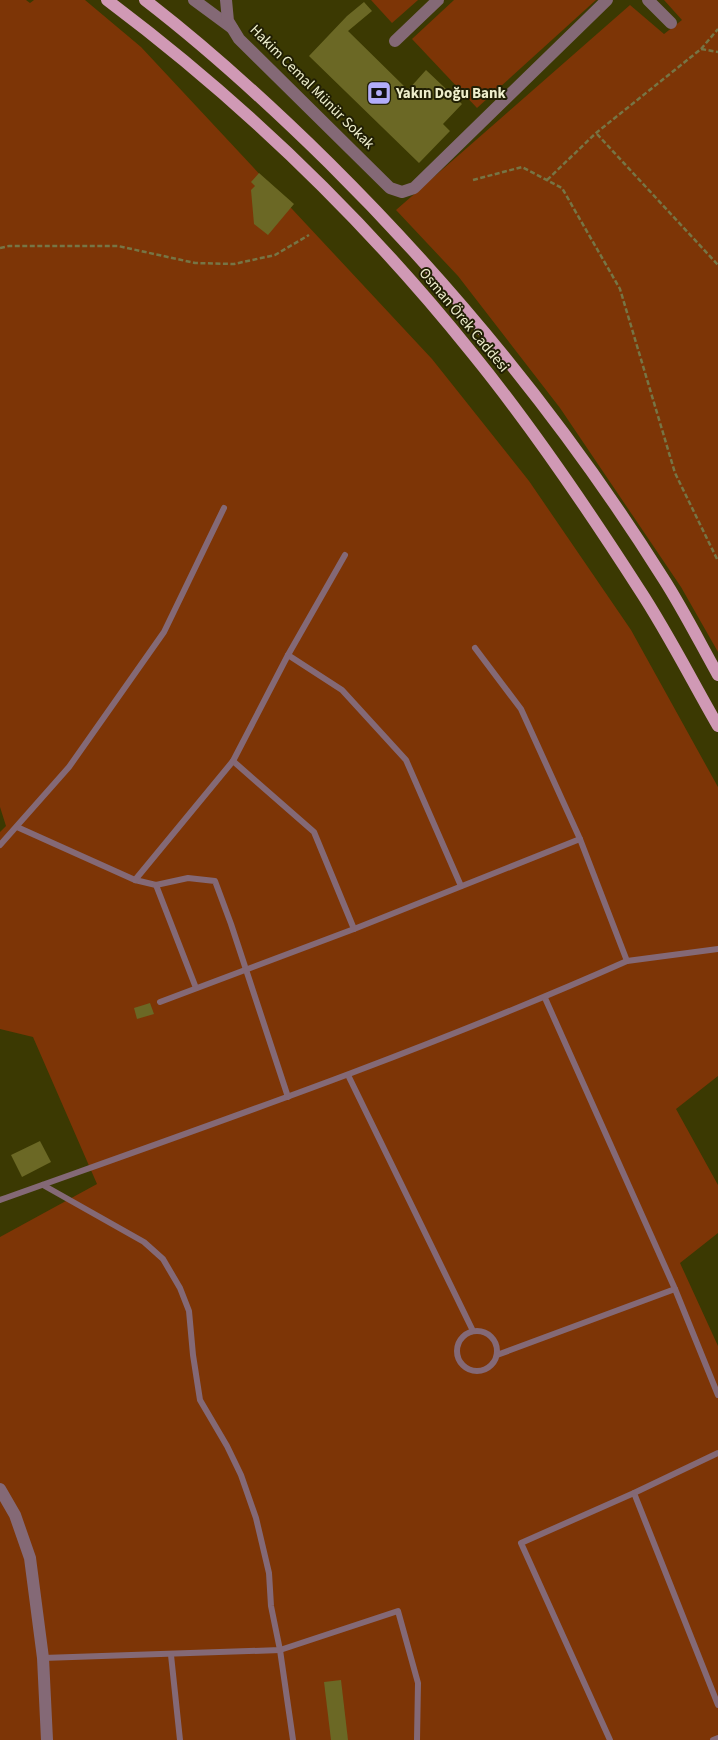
<svg xmlns="http://www.w3.org/2000/svg" width="718" height="1740" viewBox="0 0 718 1740" font-family="'Source Sans 3',sans-serif">
	<rect width="100%" height="100%" fill="#3b3902"/>
	<g fill="#7d3506">
		<path d="M 0,0 L 26,0 L 30,3 L 34,0 L 85,0 L 141,47 L 432,359 L 529,481 L 631,630 L 718,787 L 718,1076 L 676,1109 L 718,1185 L 718,1233 L 680,1263 L 718,1346 L 718,1740 L 0,1740 L 0,1237 L 97,1184 L 33,1037 L 0,1029 L 0,832 L 6,826 L 0,807 Z"/>
		<path d="M 371,0 L 418,0 L 392,23 Z"/>
		<path d="M 454,0 L 596,0 L 477,108 L 412,39 Z"/>
		<path d="M 664,0 L 718,0 L 718,652 L 681,587 L 560,408 L 458,276 L 396,210 L 630,5 L 664,34 L 682,20 Z"/>
	</g>
	<g fill="#6b6825">
		<path d="M 364,2 L 372,11 L 348,31 L 408,90 L 426,70 L 462,104 L 443,124 L 450,131 L 419,163 L 309,56 L 347,16 Z"/>
		<path d="M 259,173 L 294,204 L 268,235 L 254,224 L 251,190 L 255,186 L 251,182 Z"/>
		<path d="M 150,1003 L 154,1014 L 137,1019 L 134,1008 Z"/>
		<path d="M 40,1141 L 51,1162 L 22,1177 L 11,1155 Z"/>
		<path d="M 341,1680 L 348,1740 L 331,1740 L 324,1682 Z"/>
	</g>
	<g fill="none" stroke-linecap="round" stroke-linejoin="round">
		<g stroke="#767545" stroke-width="2.5" stroke-dasharray="5 2.5" stroke-linecap="butt">
			<path d="M 701,49 L 718,29"/>
			<path d="M 597,134 L 718,265"/>
			<path d="M 473,180 L 522,167 L 562,188 L 620,289 L 675,473 L 718,561"/>
			<path d="M 547,180 L 596,133 L 701,49 L 718,52"/>
			<path d="M 0,248 L 9,246 L 118,246 L 195,263 L 234,264 L 275,255 L 309,235"/>
		</g>
		<g stroke="#846976" stroke-width="6">
			<path d="M 475,648 L 521,709 L 580,839 L 627,961 L 718,949"/>
			<path d="M 288,655 L 342,690 L 406,760 L 461,886"/>
			<path d="M 233,761 L 314,832 L 354,929"/>
			<path d="M 17,827 L 135,880 L 156,885 L 188,878 L 215,881 L 231,924 L 288,1097"/>
			<path d="M 0,845 L 69,767 L 164,632 L 224,508"/>
			<path d="M 135,880 L 233,761 L 288,655 L 345,555"/>
			<path d="M 156,885 L 196,988"/>
			<path d="M 545,998 L 675,1289 L 718,1395"/>
			<path d="M 160,1002 L 354,929 L 580,839"/>
			<path d="M 348,1075 L 473,1331"/>
			<path d="M 43,1185 L 144,1242 L 163,1259 L 180,1288 L 189,1311 L 193,1355 L 200,1400 L 227,1446 L 241,1475 L 256,1518 L 269,1573 L 271,1606 L 280,1650 L 293,1740"/>
			<path d="M 0,1200 C 210,1125 422,1052 627,961"/>
			<circle cx="477" cy="1351" r="20"/>
			<path d="M 497,1355 L 675,1289"/>
			<path d="M 634,1493 L 718,1705"/>
			<path d="M 171,1655 L 180,1740"/>
			<path d="M 43,1658 L 280,1650 L 398,1611 L 418,1683 L 417,1740"/>
			<path d="M 610,1740 L 521,1543 L 634,1493 L 718,1453"/>
			<path d="M 713,1740 L 718,1738"/>
		</g>
		<g stroke="#846976" stroke-width="12">
			<path d="M 194,0 L 232,28"/>
			<path d="M 226,0 L 228,21 L 239,39 L 390,188 L 402,192 L 414,188 L 607,0"/>
			<path d="M 648,0 L 671,23"/>
			<path d="M 395,41 L 438,0"/>
			<path d="M 0,1489 L 15,1515 L 30,1558 L 43,1658 L 47,1740"/>
		</g>
		<g stroke="#d099b5" stroke-width="12">
			<path d="M 107,0 C 243,102 366,221 472,353 C 533,428 587,508 639,589 C 668,633 692,681 718,726"/>
			<path d="M 145,0 C 210,50 271,106 329,163 C 456,289 568,427 663,578 C 683,609 700,643 718,675"/>
		</g>
	</g>
	<defs>
		<symbol id="bank-square" viewBox="-11 -11 22 22"><rect x="-9" y="-9" width="18" height="18" rx="4" fill="#b2adf9" stroke="#211f04"/><path d="M-6-4H6V4H-6ZM0-2.3a2.3 2.3 0 1 0 0 4.6a2.3 2.3 0 1 0 0-4.6Z" fill="#111"/></symbol>
	</defs>
	<g fill-rule="evenodd">
		<use href="#bank-square" x="365" y="79" width="28" height="28"/>
	</g>
	<g text-anchor="middle" dominant-baseline="central" stroke-width="4" stroke-linejoin="round" paint-order="stroke">
		<g font-size="15" fill="#eec" stroke="#211f04">
			<text transform="translate(312 87) rotate(45)">Hakim Cemal Münür Sokak</text>
			<text transform="translate(464 320) rotate(50)">Osman Örek Caddesi</text>
		</g>
		<g font-size="15" font-weight="bold" fill="#eec" stroke="#211f04" text-anchor="start">
			<text x="396" y="93">Yakın Doğu Bank</text>
		</g>
	</g>
</svg>
